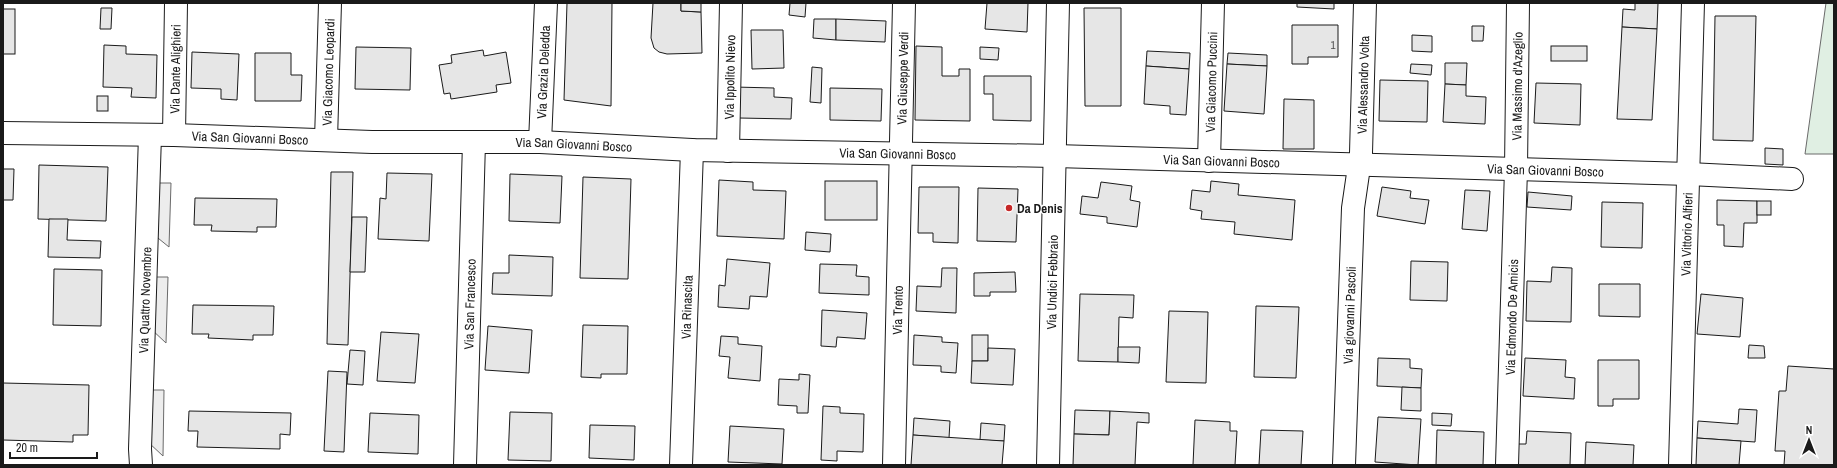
<svg xmlns="http://www.w3.org/2000/svg" width="1837" height="468" viewBox="0 0 1837 468" font-family="'Archivo Narrow',sans-serif">
	<rect width="100%" height="100%" fill="#fff"/>
	<path fill="#e0efe3" stroke="#6a6a6a" d="M 1826,3 L 1834,3 L 1834,154 L 1805,154 Z"/>
	<g fill="#ededed" stroke="#6a6a6a">
		<path d="M 155,183 L 171,183 L 169,247 L 153,234 Z"/>
		<path d="M 152,277 L 168,277 L 166,343 L 150,328 Z"/>
		<path d="M 150,390 L 164,390 L 163,456 L 148,442 Z"/>
	</g>
	<g fill="#e6e6e6" stroke="#1a1a1a">
		<path d="M 567,3 L 612,3 L 611,106 L 564,100 Z"/>
		<path d="M 653,3 L 681,3 L 681,11 L 701,12 L 702,53 L 667,54 L 659,52 L 654,48 L 651,38 Z"/>
		<path d="M 681,3 L 701,3 L 701,12 L 681,11 Z"/>
		<path d="M 790,3 L 806,3 L 805,17 L 789,15 Z"/>
		<path d="M 987,3 L 1028,3 L 1027,32 L 985,29 Z"/>
		<path d="M 1297,3 L 1334,3 L 1334,9 L 1297,7 Z"/>
		<path d="M 1635,3 L 1658,3 L 1657,29 L 1622,27 L 1623,9 L 1635,10 Z"/>
		<path d="M 101,8 L 112,8 L 111,29 L 100,29 Z"/>
		<path d="M 1084,8 L 1121,8 L 1121,106 L 1085,106 Z"/>
		<rect x="3" y="9" width="12" height="45"/>
		<path d="M 1715,16 L 1756,16 L 1753,141 L 1713,140 Z"/>
		<path d="M 814,19 L 836,19 L 836,40 L 813,38 Z"/>
		<path d="M 836,19 L 886,21 L 885,42 L 836,40 Z"/>
		<path d="M 1292,25 L 1338,25 L 1338,57 L 1308,57 L 1308,64 L 1292,64 Z"/>
		<path d="M 1472,26 L 1484,26 L 1483,41 L 1472,41 Z"/>
		<path d="M 1622,27 L 1657,29 L 1652,120 L 1617,119 Z"/>
		<path d="M 751,30 L 783,30 L 784,68 L 752,69 Z"/>
		<path d="M 1412,35 L 1432,36 L 1432,52 L 1412,51 Z"/>
		<path d="M 104,45 L 126,46 L 126,54 L 157,55 L 156,98 L 131,97 L 132,88 L 103,87 Z"/>
		<path d="M 916,46 L 942,47 L 942,76 L 959,76 L 959,69 L 970,69 L 970,121 L 915,120 Z"/>
		<rect x="1551" y="46" width="36" height="15"/>
		<path d="M 356,47 L 411,48 L 410,90 L 355,89 Z"/>
		<path d="M 980,47 L 999,48 L 998,60 L 980,59 Z"/>
		<path d="M 483,50 L 484,56 L 506,52 L 511,83 L 496,85 L 497,92 L 451,99 L 450,93 L 444,94 L 439,65 L 452,63 L 451,55 Z"/>
		<path d="M 1147,51 L 1190,53 L 1189,69 L 1146,66 Z"/>
		<path d="M 192,52 L 239,54 L 237,100 L 221,99 L 221,89 L 191,88 Z"/>
		<path d="M 255,53 L 291,53 L 291,75 L 302,75 L 301,101 L 255,101 Z"/>
		<path d="M 1228,53 L 1267,55 L 1267,66 L 1227,64 Z"/>
		<path d="M 1445,63 L 1467,63 L 1466,85 L 1445,84 Z"/>
		<path d="M 1227,64 L 1267,66 L 1264,114 L 1224,111 Z"/>
		<path d="M 1411,64 L 1432,65 L 1431,75 L 1410,73 Z"/>
		<path d="M 1146,66 L 1189,69 L 1186,115 L 1170,114 L 1170,106 L 1144,104 Z"/>
		<path d="M 812,67 L 822,68 L 821,103 L 810,102 Z"/>
		<path d="M 984,76 L 1031,76 L 1031,121 L 993,120 L 993,94 L 984,94 Z"/>
		<path d="M 1380,80 L 1428,81 L 1427,122 L 1379,121 Z"/>
		<path d="M 1536,83 L 1581,84 L 1580,125 L 1534,123 Z"/>
		<path d="M 1445,84 L 1466,85 L 1466,96 L 1486,97 L 1485,124 L 1443,122 Z"/>
		<path d="M 734,87 L 774,88 L 774,97 L 792,98 L 791,119 L 739,118 Z"/>
		<path d="M 830,88 L 882,89 L 881,121 L 830,120 Z"/>
		<rect x="97" y="96" width="11" height="15"/>
		<path d="M 1284,99 L 1314,100 L 1314,149 L 1283,149 Z"/>
		<path d="M 1765,148 L 1783,149 L 1783,165 L 1765,164 Z"/>
		<path d="M 39,165 L 108,167 L 106,221 L 38,219 Z"/>
		<path d="M 3,169 L 14,169 L 13,200 L 3,200 Z"/>
		<path d="M 331,172 L 353,172 L 348,345 L 327,344 Z"/>
		<path d="M 387,173 L 432,174 L 429,241 L 378,239 L 380,198 L 386,199 Z"/>
		<path d="M 510,174 L 562,176 L 560,223 L 509,221 Z"/>
		<path d="M 583,177 L 631,179 L 628,279 L 580,278 Z"/>
		<path d="M 719,180 L 753,182 L 753,190 L 786,191 L 784,239 L 717,236 Z"/>
		<rect x="825" y="181" width="52" height="39"/>
		<path d="M 1211,181 L 1239,184 L 1238,195 L 1295,200 L 1292,240 L 1234,234 L 1235,222 L 1201,219 L 1202,211 L 1190,209 L 1192,190 L 1210,192 Z"/>
		<path d="M 1101,182 L 1132,186 L 1130,200 L 1140,202 L 1137,227 L 1107,223 L 1107,217 L 1080,214 L 1082,196 L 1098,198 Z"/>
		<path d="M 919,187 L 959,187 L 958,243 L 933,242 L 933,233 L 918,233 Z"/>
		<path d="M 1382,187 L 1411,191 L 1410,198 L 1429,200 L 1425,224 L 1377,216 Z"/>
		<path d="M 978,188 L 1018,189 L 1016,242 L 977,241 Z"/>
		<path d="M 1465,190 L 1490,191 L 1487,231 L 1462,229 Z"/>
		<path d="M 1528,192 L 1572,196 L 1571,210 L 1527,207 Z"/>
		<path d="M 195,198 L 277,199 L 276,227 L 257,227 L 257,232 L 211,231 L 212,225 L 194,225 Z"/>
		<path d="M 1717,200 L 1757,201 L 1757,223 L 1744,223 L 1743,247 L 1724,246 L 1724,225 L 1717,225 Z"/>
		<rect x="1757" y="201" width="14" height="14"/>
		<path d="M 1602,202 L 1643,203 L 1642,248 L 1601,247 Z"/>
		<path d="M 352,217 L 367,217 L 365,272 L 350,272 Z"/>
		<path d="M 49,219 L 68,219 L 67,240 L 101,241 L 100,258 L 48,257 Z"/>
		<path d="M 806,232 L 831,234 L 830,252 L 805,250 Z"/>
		<path d="M 509,255 L 553,257 L 552,296 L 492,294 L 493,273 L 509,273 Z"/>
		<path d="M 727,259 L 770,263 L 767,297 L 750,296 L 749,309 L 718,307 L 719,285 L 725,286 Z"/>
		<path d="M 1411,261 L 1448,262 L 1447,301 L 1410,300 Z"/>
		<path d="M 820,264 L 857,265 L 856,276 L 869,277 L 869,295 L 819,293 Z"/>
		<path d="M 1552,267 L 1572,268 L 1571,322 L 1526,321 L 1527,281 L 1551,282 Z"/>
		<path d="M 942,268 L 957,268 L 956,313 L 916,311 L 917,286 L 941,287 Z"/>
		<path d="M 54,269 L 102,270 L 101,326 L 53,325 Z"/>
		<path d="M 1015,272 L 1016,292 L 990,292 L 990,296 L 974,296 L 974,273 Z"/>
		<path d="M 1599,284 L 1640,284 L 1640,317 L 1599,316 Z"/>
		<path d="M 1080,294 L 1134,295 L 1133,318 L 1119,317 L 1118,362 L 1078,361 Z"/>
		<path d="M 1701,294 L 1743,298 L 1740,337 L 1697,334 Z"/>
		<path d="M 193,305 L 274,306 L 273,335 L 253,335 L 253,340 L 208,338 L 209,334 L 192,334 Z"/>
		<path d="M 1256,306 L 1299,307 L 1296,378 L 1254,377 Z"/>
		<path d="M 822,310 L 867,313 L 865,339 L 837,337 L 836,347 L 821,346 Z"/>
		<path d="M 1169,311 L 1208,312 L 1206,383 L 1166,382 Z"/>
		<path d="M 583,325 L 628,326 L 627,374 L 601,374 L 601,378 L 581,377 Z"/>
		<path d="M 488,326 L 532,330 L 529,373 L 485,370 Z"/>
		<path d="M 381,332 L 419,334 L 415,383 L 377,381 Z"/>
		<path d="M 914,335 L 942,337 L 942,342 L 958,343 L 956,373 L 941,372 L 941,366 L 913,365 Z"/>
		<rect x="972" y="335" width="16" height="26"/>
		<path d="M 721,336 L 738,337 L 738,344 L 762,346 L 760,381 L 728,378 L 730,357 L 719,356 Z"/>
		<path d="M 1749,345 L 1764,346 L 1765,358 L 1748,358 Z"/>
		<path d="M 1118,347 L 1140,347 L 1139,363 L 1118,362 Z"/>
		<path d="M 988,348 L 1015,349 L 1013,385 L 971,383 L 972,361 L 988,361 Z"/>
		<path d="M 350,350 L 365,351 L 363,385 L 347,384 Z"/>
		<path d="M 1378,358 L 1410,359 L 1410,368 L 1422,369 L 1421,388 L 1377,386 Z"/>
		<path d="M 1525,358 L 1566,360 L 1565,377 L 1575,378 L 1574,399 L 1523,396 Z"/>
		<path d="M 1598,360 L 1639,360 L 1639,399 L 1613,399 L 1613,406 L 1598,406 Z"/>
		<path d="M 1788,366 L 1834,369 L 1834,465 L 1784,465 L 1785,451 L 1775,451 L 1779,391 L 1786,391 Z"/>
		<path d="M 328,371 L 347,372 L 344,452 L 324,451 Z"/>
		<path d="M 799,374 L 810,375 L 808,413 L 797,413 L 797,406 L 778,405 L 779,379 L 799,380 Z"/>
		<path d="M 3,383 L 89,385 L 88,435 L 73,435 L 73,442 L 3,440 Z"/>
		<path d="M 1402,387 L 1421,388 L 1421,411 L 1401,410 Z"/>
		<path d="M 823,406 L 840,407 L 840,413 L 864,414 L 863,452 L 837,451 L 837,461 L 821,460 Z"/>
		<path d="M 1739,409 L 1757,410 L 1755,442 L 1697,438 L 1698,421 L 1738,424 Z"/>
		<path d="M 1075,410 L 1110,411 L 1109,435 L 1074,434 Z"/>
		<path d="M 189,411 L 291,413 L 290,435 L 280,434 L 280,449 L 197,447 L 198,431 L 188,431 Z"/>
		<path d="M 1110,411 L 1149,413 L 1149,423 L 1137,422 L 1135,465 L 1073,465 L 1074,434 L 1109,435 Z"/>
		<path d="M 510,412 L 552,413 L 551,461 L 508,460 Z"/>
		<path d="M 370,413 L 419,415 L 418,454 L 368,452 Z"/>
		<path d="M 1432,413 L 1452,414 L 1451,426 L 1432,425 Z"/>
		<path d="M 1378,417 L 1421,419 L 1418,465 L 1375,462 Z"/>
		<path d="M 914,418 L 950,421 L 949,438 L 913,435 Z"/>
		<path d="M 1195,420 L 1230,422 L 1230,431 L 1237,431 L 1235,465 L 1193,465 Z"/>
		<path d="M 981,423 L 1005,425 L 1004,441 L 980,440 Z"/>
		<path d="M 590,425 L 635,426 L 634,460 L 589,458 Z"/>
		<path d="M 730,426 L 784,429 L 782,464 L 728,462 Z"/>
		<path d="M 1261,430 L 1303,431 L 1301,465 L 1259,465 Z"/>
		<path d="M 1437,430 L 1484,432 L 1483,465 L 1436,465 Z"/>
		<path d="M 1527,431 L 1571,433 L 1570,465 L 1515,465 L 1516,444 L 1526,444 Z"/>
		<path d="M 913,435 L 1004,441 L 1002,465 L 911,465 Z"/>
		<path d="M 1697,438 L 1741,441 L 1739,465 L 1696,465 Z"/>
		<path d="M 1586,442 L 1634,445 L 1633,465 L 1585,465 Z"/>
	</g>
	<g fill="none" stroke-linecap="round" stroke-linejoin="round">
		<defs>
			<g id="minor">
				<path id="s1" d="M 3,133 L 174,135 L 372,142 L 540,142 L 692,150 L 1055,156 L 1689,174 L 1792,179"/>
				<path id="s2" d="M 174,135 L 176,3"/>
				<path id="s3" d="M 326,140 L 330,3"/>
				<path id="s4" d="M 540,142 L 546,3"/>
				<path id="s5" d="M 728,151 L 731,3"/>
				<path id="s6" d="M 1209,161 L 1213,3"/>
				<path id="s7" d="M 141,465 L 140,449 L 150,135"/>
				<path id="s8" d="M 465,465 L 474,142"/>
				<path id="s9" d="M 681,465 L 692,150"/>
				<path id="s10" d="M 894,465 L 904,3"/>
				<path id="s11" d="M 1048,465 L 1058,3"/>
				<path id="s12" d="M 1344,465 L 1353,208 L 1361,153 L 1365,3"/>
				<path id="s13" d="M 1507,465 L 1516,169 L 1518,3"/>
				<path id="s14" d="M 1680,465 L 1693,3"/>
			</g>
		</defs>
		<use href="#minor" stroke="#1a1a1a" stroke-width="24"/>
		<use href="#minor" stroke="#fff" stroke-width="22"/>
	</g>
	<circle fill="#c62828" stroke="#fff" stroke-width="1.5" cx="1009" cy="208" r="4"/>
	<g text-anchor="middle" dominant-baseline="central" stroke-width="3" stroke-linejoin="round" paint-order="stroke">
		<g font-size="11" fill="#4d4d4d">
			<text x="1333" y="45">1</text>
		</g>
		<g font-size="13" fill="#1a1a1a" stroke="#fff">
			<text stroke="none"><textPath href="#s2" startOffset="66">Via Dante Alighieri</textPath></text>
			<text stroke="none"><textPath href="#s3" startOffset="68">Via Giacomo Leopardi</textPath></text>
			<text stroke="none"><textPath href="#s4" startOffset="70">Via Grazia Deledda</textPath></text>
			<text stroke="none"><textPath href="#s5" startOffset="74">Via Ippolito Nievo</textPath></text>
			<text stroke="none"><textPath href="#s10" startOffset="387">Via Giuseppe Verdi</textPath></text>
			<text stroke="none"><textPath href="#s6" startOffset="79">Via Giacomo Puccini</textPath></text>
			<text stroke="none"><textPath href="#s12" startOffset="381">Via Alessandro Volta</textPath></text>
			<text stroke="none"><textPath href="#s13" startOffset="379">Via Massimo d'Azeglio</textPath></text>
			<text stroke="none"><textPath href="#s1" startOffset="247">Via San Giovanni Bosco</textPath></text>
			<text stroke="none"><textPath href="#s1" startOffset="571">Via San Giovanni Bosco</textPath></text>
			<text stroke="none"><textPath href="#s1" startOffset="895">Via San Giovanni Bosco</textPath></text>
			<text stroke="none"><textPath href="#s1" startOffset="1219">Via San Giovanni Bosco</textPath></text>
			<text stroke="none"><textPath href="#s1" startOffset="1543">Via San Giovanni Bosco</textPath></text>
			<text stroke="none"><textPath href="#s14" startOffset="231">Via Vittorio Alfieri</textPath></text>
			<text stroke="none"><textPath href="#s11" startOffset="183">Via Undici Febbraio</textPath></text>
			<text stroke="none"><textPath href="#s7" startOffset="165">Via Quattro Novembre</textPath></text>
			<text stroke="none"><textPath href="#s8" startOffset="161">Via San Francesco</textPath></text>
			<text stroke="none"><textPath href="#s9" startOffset="158">Via Rinascita</textPath></text>
			<text stroke="none"><textPath href="#s10" startOffset="155">Via Trento</textPath></text>
			<text stroke="none"><textPath href="#s12" startOffset="150">Via giovanni Pascoli</textPath></text>
			<text stroke="none"><textPath href="#s13" startOffset="148">Via Edmondo De Amicis</textPath></text>
		</g>
		<g font-size="13" font-weight="bold" fill="#1a1a1a" stroke="#fff" text-anchor="start">
			<text x="1017" y="208">Da Denis</text>
		</g>
	</g>
	<rect width="1837" height="468" fill="none" stroke="#1a1a1a" stroke-width="8"/>
	<g transform="translate(1809 440)" stroke="#ffffff" stroke-width="3" paint-order="stroke">
	<path d="M0-3L7 15L0 10L-7 15Z" fill="#1a1a1a"/>
	<text y="-6" font-size="11" font-weight="bold" text-anchor="middle" fill="#1a1a1a">N</text>
	</g>
	<path d="M10 452v6h87v-6" fill="none" stroke="#1a1a1a" stroke-width="2"/>
	<text x="16" y="452" font-size="12" fill="#1a1a1a" stroke="#ffffff" stroke-width="3" paint-order="stroke">20 m</text>
</svg>
